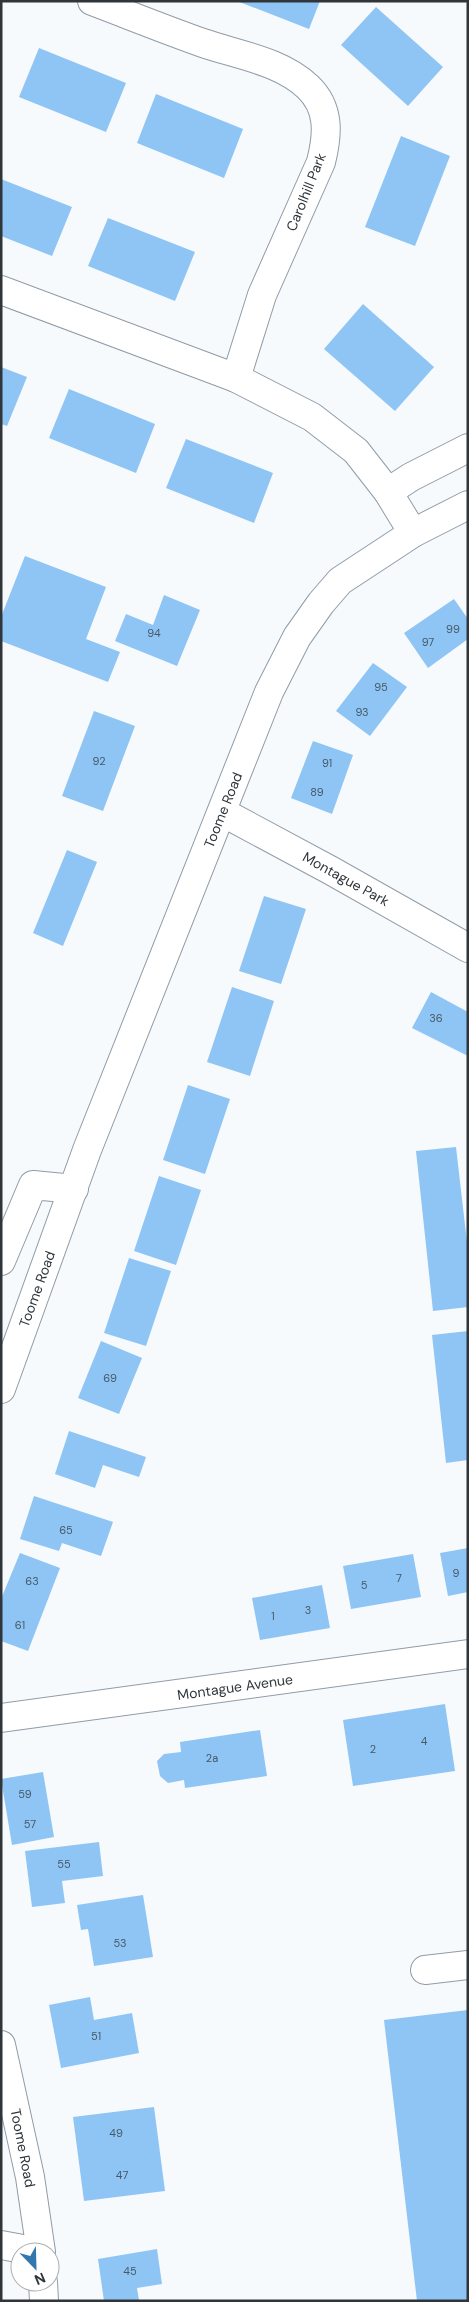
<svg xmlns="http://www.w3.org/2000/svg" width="469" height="2302" viewBox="0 0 469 2302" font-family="'DM Sans',sans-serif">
	<rect width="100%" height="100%" fill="#f7fafc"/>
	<g fill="#8ec5f4">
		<path d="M 237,1 L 320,1 L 309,29 Z"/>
		<path d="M 376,7 L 443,67 L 408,106 L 341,45 Z"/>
		<path d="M 39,48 L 126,83 L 106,132 L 19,97 Z"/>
		<path d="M 156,94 L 243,129 L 224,178 L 137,143 Z"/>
		<path d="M 401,136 L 450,156 L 415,246 L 365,227 Z"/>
		<path d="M 1,179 L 72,207 L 52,256 L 1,236 Z"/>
		<path d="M 108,218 L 195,252 L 175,301 L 88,266 Z"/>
		<path d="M 363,304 L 434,367 L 395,411 L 324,349 Z"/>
		<path d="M 1,367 L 27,377 L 7,426 L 1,424 Z"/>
		<path d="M 69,389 L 155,424 L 136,473 L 49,438 Z"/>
		<path d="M 186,439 L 273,473 L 254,523 L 166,488 Z"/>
		<path d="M 25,556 L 106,587 L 86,639 L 120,652 L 108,682 L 1,641 L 1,617 Z"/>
		<path d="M 164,595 L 200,610 L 177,666 L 115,641 L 126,614 L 153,625 Z"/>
		<path d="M 454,599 L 468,619 L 468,639 L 428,668 L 404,633 Z"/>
		<path d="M 373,663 L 407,687 L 370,736 L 336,711 Z"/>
		<path d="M 94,711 L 135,726 L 103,811 L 62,796 Z"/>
		<path d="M 313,741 L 353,755 L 332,814 L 291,798 Z"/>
		<path d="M 67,850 L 97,862 L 63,946 L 33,933 Z"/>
		<path d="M 264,896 L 306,909 L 281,984 L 239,971 Z"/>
		<path d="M 232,987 L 274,1001 L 250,1076 L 207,1062 Z"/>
		<path d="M 431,992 L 468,1012 L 468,1056 L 412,1028 Z"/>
		<path d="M 188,1085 L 230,1099 L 205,1174 L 163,1160 Z"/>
		<path d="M 456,1147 L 468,1251 L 468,1307 L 433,1311 L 416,1151 Z"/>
		<path d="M 159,1176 L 201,1190 L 176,1265 L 134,1251 Z"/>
		<path d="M 129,1258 L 171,1271 L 146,1346 L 104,1333 Z"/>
		<path d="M 468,1331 L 468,1460 L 446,1463 L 432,1335 Z"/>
		<path d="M 101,1341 L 142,1358 L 119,1414 L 78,1398 Z"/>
		<path d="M 69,1431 L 146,1457 L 139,1477 L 103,1465 L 95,1488 L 55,1474 Z"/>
		<path d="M 34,1496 L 113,1522 L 101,1556 L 62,1543 L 59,1551 L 20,1539 Z"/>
		<path d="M 468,1548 L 468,1592 L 448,1596 L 440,1553 Z"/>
		<path d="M 20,1553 L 60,1568 L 28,1651 L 1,1641 L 1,1599 Z"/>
		<path d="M 413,1554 L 421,1597 L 351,1609 L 343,1566 Z"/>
		<path d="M 322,1585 L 330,1628 L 260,1640 L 252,1598 Z"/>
		<path d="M 445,1704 L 455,1771 L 353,1786 L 343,1720 Z"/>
		<path d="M 260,1730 L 267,1776 L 185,1788 L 184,1780 L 168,1783 L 160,1776 L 157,1761 L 164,1754 L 181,1752 L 180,1742 Z"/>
		<path d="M 43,1772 L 54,1837 L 12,1845 L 1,1779 Z"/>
		<path d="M 99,1842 L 103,1876 L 62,1881 L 65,1903 L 32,1907 L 25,1851 Z"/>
		<path d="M 143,1895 L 153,1957 L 94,1966 L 88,1929 L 81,1930 L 77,1905 Z"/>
		<path d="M 90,1997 L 94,2020 L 132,2013 L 139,2053 L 61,2068 L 49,2005 Z"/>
		<path d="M 468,2010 L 468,2301 L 417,2301 L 384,2020 Z"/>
		<path d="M 154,2107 L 165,2191 L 84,2201 L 73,2117 Z"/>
		<path d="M 157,2249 L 162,2284 L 137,2288 L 139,2300 L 104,2301 L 98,2259 Z"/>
	</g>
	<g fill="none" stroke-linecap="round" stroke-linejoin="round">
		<defs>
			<g id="minor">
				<path d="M 92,1 C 129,15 166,30 203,43 C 238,55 281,61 308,87 C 330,108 328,134 321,162 L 262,295 L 236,378"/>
				<path d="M 1,290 L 236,378 L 312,417 L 356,451 L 388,492 L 413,533"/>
				<path d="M 388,492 L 411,477 L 468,448"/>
				<path d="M 222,812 L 330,870 L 468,948"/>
				<path d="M 1,1261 L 33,1185 L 74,1189"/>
				<path d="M 1,1718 L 468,1654"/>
				<path d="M 425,1970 L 468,1965"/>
				<path d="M 1,2245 L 39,2252"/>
			</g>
			<g id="major">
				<path d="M 1,1389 L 87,1150 L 269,692 L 297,637 L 321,603 L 340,581 L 413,533 L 468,505"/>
				<path d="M 1,2045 L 30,2177 L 41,2252"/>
				<path d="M 43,2282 L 44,2301"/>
			</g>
		</defs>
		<use href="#minor" stroke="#8f9ca8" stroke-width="30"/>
		<use href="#major" stroke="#8f9ca8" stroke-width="30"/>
		<use href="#minor" stroke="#fff" stroke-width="28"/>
		<use href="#major" stroke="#fff" stroke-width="28"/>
	</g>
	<g text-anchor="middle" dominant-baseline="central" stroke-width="5" stroke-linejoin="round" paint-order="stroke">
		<g font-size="11" fill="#475968">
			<text x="453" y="629">99</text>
			<text x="154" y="633">94</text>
			<text x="428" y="642">97</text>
			<text x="381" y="687">95</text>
			<text x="362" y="712">93</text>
			<text x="99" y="761">92</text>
			<text x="327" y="763">91</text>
			<text x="317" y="792">89</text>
			<text x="436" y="1018">36</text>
			<text x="110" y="1378">69</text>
			<text x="66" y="1530">65</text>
			<text x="456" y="1573">9</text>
			<text x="399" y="1578">7</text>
			<text x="32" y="1581">63</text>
			<text x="364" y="1585">5</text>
			<text x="308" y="1610">3</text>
			<text x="273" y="1616">1</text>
			<text x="20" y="1625">61</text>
			<text x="424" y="1741">4</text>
			<text x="373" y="1749">2</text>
			<text x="212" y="1758">2a</text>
			<text x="25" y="1794">59</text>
			<text x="30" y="1824">57</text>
			<text x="64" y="1864">55</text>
			<text x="120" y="1943">53</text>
			<text x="96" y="2036">51</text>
			<text x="116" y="2133">49</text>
			<text x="122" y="2175">47</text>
			<text x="130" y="2271">45</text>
		</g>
		<g font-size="14" fill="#2f3539" stroke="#fff">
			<text transform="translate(306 192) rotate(-68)">Carolhill Park</text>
			<text transform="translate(223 810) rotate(-68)">Toome Road</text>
			<text transform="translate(346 879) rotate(29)">Montague Park</text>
			<text transform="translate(37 1289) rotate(-70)">Toome Road</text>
			<text transform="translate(235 1687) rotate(-8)">Montague Avenue</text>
			<text transform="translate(23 2148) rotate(79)">Toome Road</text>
		</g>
	</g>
	<rect width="469" height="2302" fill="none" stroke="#2f3539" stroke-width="5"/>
	<g transform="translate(35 2267) rotate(157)"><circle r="24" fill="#ffffff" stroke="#acaeb0"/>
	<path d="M0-4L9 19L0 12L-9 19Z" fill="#3378ad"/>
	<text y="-8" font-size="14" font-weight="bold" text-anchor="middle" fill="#2f3539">N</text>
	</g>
</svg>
